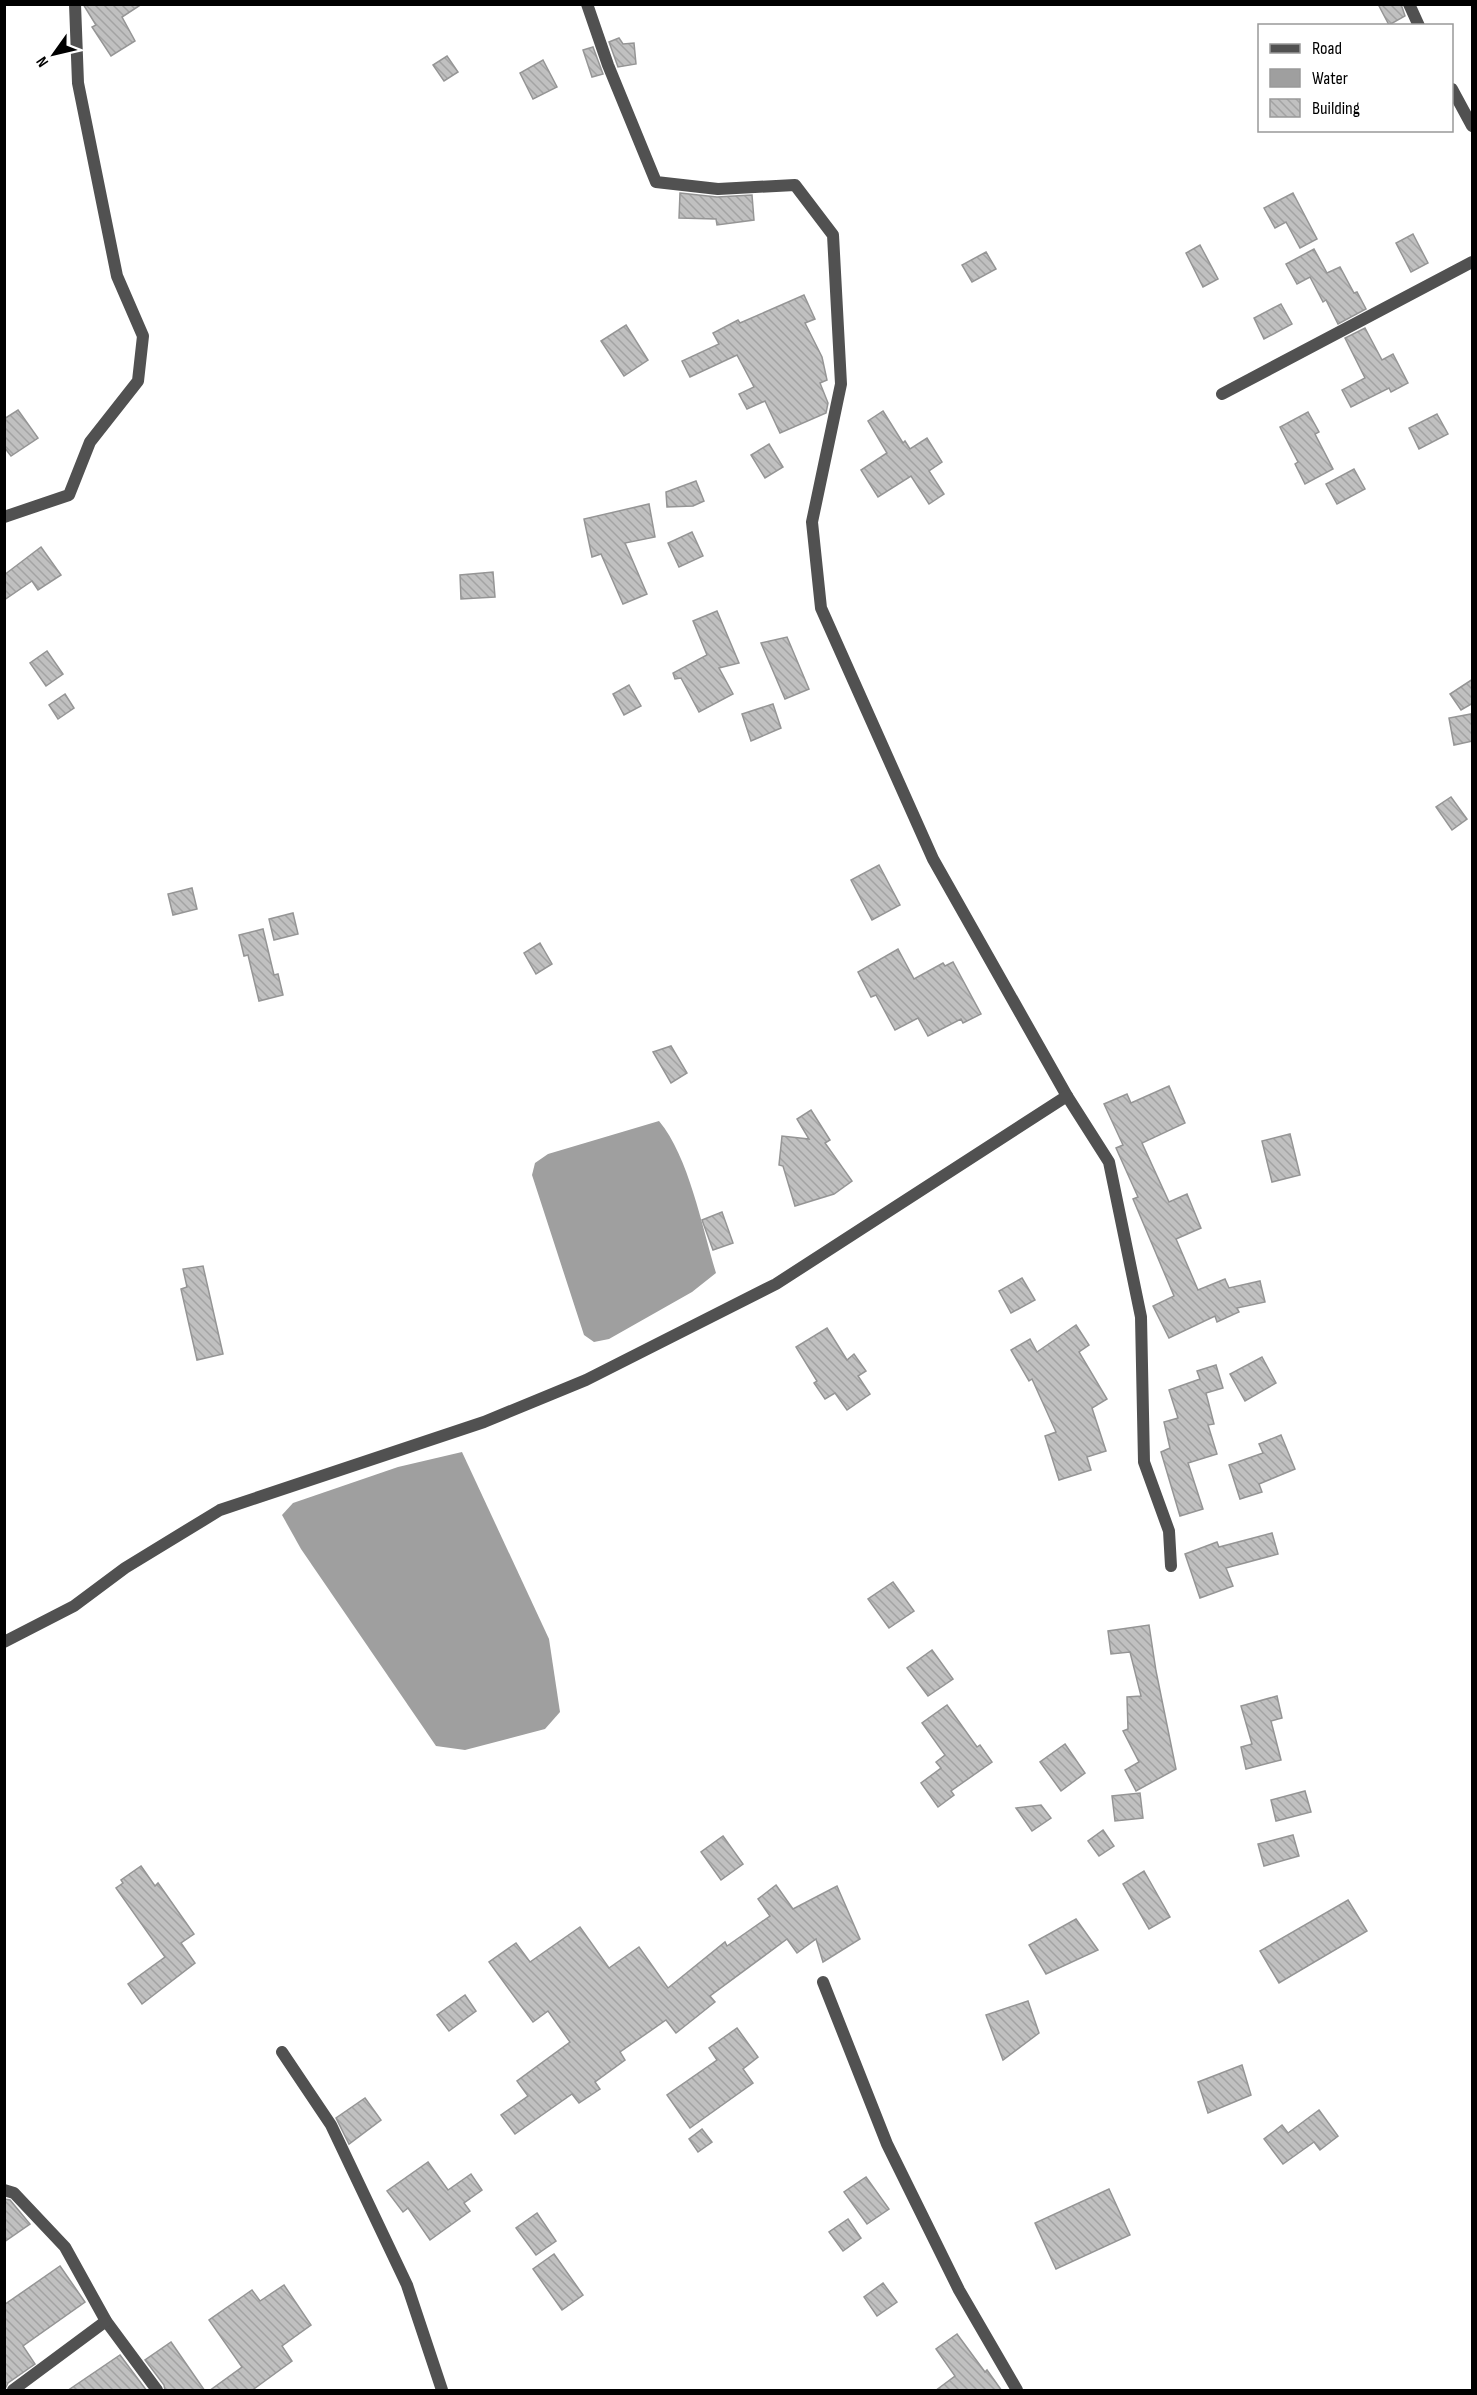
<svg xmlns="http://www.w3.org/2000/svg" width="1477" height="2395" viewBox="0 0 1477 2395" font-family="'Sofia Sans Condensed',sans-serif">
	<defs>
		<pattern id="building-back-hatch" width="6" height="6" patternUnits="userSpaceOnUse" patternTransform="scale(1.5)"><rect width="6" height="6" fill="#c0c0c0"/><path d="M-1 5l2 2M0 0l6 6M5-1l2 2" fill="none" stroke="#a3a3a3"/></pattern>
	</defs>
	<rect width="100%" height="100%" fill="#fff"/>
	<g fill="#9f9f9f">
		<path d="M 659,1121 C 689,1157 702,1227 716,1273 L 692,1292 L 609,1339 L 594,1342 L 584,1335 L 532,1175 L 535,1163 L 548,1154 Z"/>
		<path d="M 462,1452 L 549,1639 L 560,1712 L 545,1729 L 465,1750 L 436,1746 L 301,1549 L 282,1515 L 293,1503 L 398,1467 Z"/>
	</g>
	<g fill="url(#building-back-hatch)" stroke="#959595" stroke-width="1.5">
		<path d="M 83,4 L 142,4 L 122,17 L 135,41 L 111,56 L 92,27 L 96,25 Z"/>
		<path d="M 1378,4 L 1401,4 L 1405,16 L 1389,25 Z"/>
		<path d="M 619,38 L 623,44 L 634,43 L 636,64 L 618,67 L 609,42 Z"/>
		<path d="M 593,47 L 603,74 L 592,77 L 583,50 Z"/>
		<path d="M 447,56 L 458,72 L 444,81 L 433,65 Z"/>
		<path d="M 543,60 L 557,87 L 533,99 L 520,73 Z"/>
		<path d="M 680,193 L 717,197 L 752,195 L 754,220 L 717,225 L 716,219 L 679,218 Z"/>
		<path d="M 1293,193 L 1317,239 L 1300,248 L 1286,222 L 1275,228 L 1264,208 Z"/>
		<path d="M 1413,234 L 1428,263 L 1411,272 L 1396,243 Z"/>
		<path d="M 1200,245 L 1218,279 L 1203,287 L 1186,253 Z"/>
		<path d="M 1314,249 L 1327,273 L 1340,267 L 1354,293 L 1357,292 L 1366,309 L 1338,324 L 1326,300 L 1323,302 L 1310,277 L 1297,284 L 1286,264 Z"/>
		<path d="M 986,252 L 996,269 L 972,282 L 962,265 Z"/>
		<path d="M 804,295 L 815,319 L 805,323 L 822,357 L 827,380 L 820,383 L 828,403 L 826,413 L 780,433 L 765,401 L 747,409 L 739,394 L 754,387 L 737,355 L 690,377 L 682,361 L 719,344 L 713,333 L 738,320 L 740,323 Z"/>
		<path d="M 1281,304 L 1292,324 L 1264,339 L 1254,318 Z"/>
		<path d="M 626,325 L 648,360 L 624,376 L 601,341 Z"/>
		<path d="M 1365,328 L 1382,360 L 1393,354 L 1408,383 L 1391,392 L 1389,388 L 1351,407 L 1342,390 L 1365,378 L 1345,338 Z"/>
		<path d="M 18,410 L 38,438 L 11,456 L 4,447 L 4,419 Z"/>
		<path d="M 883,411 L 903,443 L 905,441 L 910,449 L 927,438 L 942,462 L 929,471 L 944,494 L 929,504 L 911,476 L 878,497 L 861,470 L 887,453 L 868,421 Z"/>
		<path d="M 1308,412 L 1319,432 L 1315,434 L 1333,469 L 1305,484 L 1295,464 L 1298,462 L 1280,427 Z"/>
		<path d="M 1437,414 L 1448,434 L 1419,449 L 1409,428 Z"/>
		<path d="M 769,444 L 783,467 L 765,478 L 751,455 Z"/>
		<path d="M 1354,469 L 1365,489 L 1337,504 L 1326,484 Z"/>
		<path d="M 696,481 L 704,501 L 693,506 L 667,507 L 666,492 Z"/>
		<path d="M 649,504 L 655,537 L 625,543 L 647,594 L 623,604 L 601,554 L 592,557 L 584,519 Z"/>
		<path d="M 692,532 L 703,556 L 679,567 L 668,543 Z"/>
		<path d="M 41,547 L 61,575 L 38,590 L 32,581 L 4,600 L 4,575 Z"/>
		<path d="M 493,572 L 495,597 L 461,599 L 460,575 Z"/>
		<path d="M 717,611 L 739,663 L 719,668 L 733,694 L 699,712 L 681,678 L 675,679 L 673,673 L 707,655 L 693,621 Z"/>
		<path d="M 787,637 L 809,689 L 785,699 L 761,643 Z"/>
		<path d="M 47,651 L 63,674 L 46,686 L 30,663 Z"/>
		<path d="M 1473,679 L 1473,703 L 1461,710 L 1450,694 Z"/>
		<path d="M 629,685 L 641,706 L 624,715 L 613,694 Z"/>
		<path d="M 65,694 L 74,708 L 58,719 L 49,705 Z"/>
		<path d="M 773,704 L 781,728 L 751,741 L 742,714 Z"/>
		<path d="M 1471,714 L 1473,741 L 1454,745 L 1449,718 Z"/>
		<path d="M 1451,797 L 1467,819 L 1452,830 L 1436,807 Z"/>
		<path d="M 879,865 L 900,905 L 872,920 L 851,880 Z"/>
		<path d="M 192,888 L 197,909 L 173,915 L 168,894 Z"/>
		<path d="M 293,913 L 298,934 L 274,940 L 269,919 Z"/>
		<path d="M 263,929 L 274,975 L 278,974 L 283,995 L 259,1001 L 248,955 L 244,956 L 239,935 Z"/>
		<path d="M 540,943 L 552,964 L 536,974 L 524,953 Z"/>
		<path d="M 898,949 L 914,979 L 943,963 L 945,966 L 953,962 L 981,1014 L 963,1023 L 961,1019 L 928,1036 L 918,1018 L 895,1030 L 876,995 L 871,997 L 858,972 Z"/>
		<path d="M 671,1046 L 687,1073 L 671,1083 L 653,1052 Z"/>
		<path d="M 1169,1086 L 1185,1123 L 1142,1143 L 1169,1202 L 1187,1194 L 1201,1228 L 1176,1239 L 1198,1290 L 1225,1279 L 1229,1288 L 1260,1281 L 1265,1302 L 1237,1308 L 1239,1312 L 1217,1322 L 1215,1316 L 1169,1338 L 1153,1306 L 1174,1296 L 1133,1199 L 1138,1197 L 1116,1148 L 1123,1145 L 1104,1104 L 1127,1094 L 1131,1103 Z"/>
		<path d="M 811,1110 L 830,1140 L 825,1143 L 852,1181 L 834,1194 L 795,1206 L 783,1166 L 779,1165 L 782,1136 L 809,1139 L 797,1119 Z"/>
		<path d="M 1290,1134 L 1300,1175 L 1272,1182 L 1262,1141 Z"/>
		<path d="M 722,1212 L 733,1243 L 713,1250 L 702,1220 Z"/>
		<path d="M 203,1266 L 223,1354 L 197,1360 L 181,1289 L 187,1287 L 183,1269 Z"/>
		<path d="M 1022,1278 L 1035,1300 L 1011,1313 L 999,1291 Z"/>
		<path d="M 1076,1325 L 1089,1345 L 1079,1352 L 1107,1399 L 1092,1408 L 1106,1451 L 1087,1457 L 1091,1470 L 1059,1480 L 1045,1436 L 1056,1432 L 1032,1379 L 1029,1381 L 1011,1350 L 1030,1339 L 1037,1352 Z"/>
		<path d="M 827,1328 L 847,1360 L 854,1354 L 866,1371 L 858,1376 L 870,1394 L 847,1410 L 835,1393 L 825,1399 L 814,1383 L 817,1381 L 796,1347 Z"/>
		<path d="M 1262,1357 L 1276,1383 L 1245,1401 L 1230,1374 Z"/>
		<path d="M 1216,1365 L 1223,1388 L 1206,1393 L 1214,1424 L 1208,1425 L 1217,1454 L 1188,1463 L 1203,1509 L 1180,1516 L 1161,1452 L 1170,1448 L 1164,1422 L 1178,1418 L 1169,1390 L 1200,1379 L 1197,1371 Z"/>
		<path d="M 1281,1435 L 1295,1469 L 1259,1484 L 1262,1492 L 1240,1499 L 1229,1465 L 1263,1453 L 1259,1444 Z"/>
		<path d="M 1272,1533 L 1278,1554 L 1226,1568 L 1233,1586 L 1200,1598 L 1185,1554 L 1217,1542 L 1219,1547 Z"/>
		<path d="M 893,1582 L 914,1611 L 889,1628 L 868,1599 Z"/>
		<path d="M 1149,1625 L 1156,1671 L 1176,1769 L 1136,1791 L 1125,1770 L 1139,1762 L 1123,1731 L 1128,1729 L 1127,1697 L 1141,1696 L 1130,1652 L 1111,1654 L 1108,1631 Z"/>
		<path d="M 932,1650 L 953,1679 L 928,1696 L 907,1668 Z"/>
		<path d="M 1277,1696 L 1282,1718 L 1271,1721 L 1281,1760 L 1246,1769 L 1241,1747 L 1252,1744 L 1241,1706 Z"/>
		<path d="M 947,1705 L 977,1747 L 980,1745 L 992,1762 L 951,1791 L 954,1795 L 938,1807 L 921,1783 L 941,1768 L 936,1762 L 945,1755 L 922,1723 Z"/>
		<path d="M 1065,1744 L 1085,1773 L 1061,1791 L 1040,1762 Z"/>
		<path d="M 1305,1791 L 1311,1812 L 1276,1821 L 1271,1800 Z"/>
		<path d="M 1140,1793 L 1143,1818 L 1115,1821 L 1112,1796 Z"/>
		<path d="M 1041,1805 L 1051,1818 L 1032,1831 L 1016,1808 Z"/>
		<path d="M 1103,1830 L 1114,1846 L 1099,1856 L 1088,1841 Z"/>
		<path d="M 1293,1835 L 1299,1856 L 1264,1866 L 1258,1844 Z"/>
		<path d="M 723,1836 L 743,1864 L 721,1880 L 701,1852 Z"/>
		<path d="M 141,1866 L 155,1886 L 158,1883 L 194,1934 L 181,1943 L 195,1963 L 142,2004 L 128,1984 L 165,1957 L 116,1888 L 123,1883 L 121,1880 Z"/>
		<path d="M 1144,1871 L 1170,1917 L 1149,1929 L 1123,1884 Z"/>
		<path d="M 776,1885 L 793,1909 L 837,1886 L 860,1939 L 823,1962 L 816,1939 L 797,1953 L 787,1939 L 710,1996 L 715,2002 L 676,2033 L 666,2020 L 620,2052 L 625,2060 L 595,2082 L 600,2089 L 579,2103 L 572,2094 L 515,2134 L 501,2115 L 528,2096 L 517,2081 L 570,2042 L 548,2011 L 533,2022 L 489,1962 L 516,1943 L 530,1962 L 580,1927 L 609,1968 L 639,1947 L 668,1988 L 725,1942 L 727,1946 L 770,1916 L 758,1899 Z"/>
		<path d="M 1348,1900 L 1367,1931 L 1279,1983 L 1260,1951 Z"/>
		<path d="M 1076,1919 L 1098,1950 L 1046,1974 L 1029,1945 Z"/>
		<path d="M 465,1995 L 476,2011 L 449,2031 L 437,2015 Z"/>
		<path d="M 1028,2001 L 1039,2033 L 1003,2060 L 986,2015 Z"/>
		<path d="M 737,2028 L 758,2057 L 743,2069 L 753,2083 L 690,2128 L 667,2095 L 717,2060 L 709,2048 Z"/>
		<path d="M 1242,2065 L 1251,2095 L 1208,2113 L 1198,2082 Z"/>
		<path d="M 365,2098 L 381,2120 L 349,2144 L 336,2118 Z"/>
		<path d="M 1319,2110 L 1338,2136 L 1320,2150 L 1314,2142 L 1283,2164 L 1264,2139 L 1282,2125 L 1288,2133 Z"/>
		<path d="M 702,2129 L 712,2142 L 698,2152 L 689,2139 Z"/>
		<path d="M 428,2162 L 448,2190 L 471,2174 L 482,2190 L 464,2203 L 470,2211 L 430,2240 L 408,2208 L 403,2212 L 387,2191 Z"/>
		<path d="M 866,2177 L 889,2209 L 867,2224 L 844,2192 Z"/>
		<path d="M 1109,2189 L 1130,2235 L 1056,2269 L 1035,2223 Z"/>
		<path d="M 4,2199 L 10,2200 L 30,2224 L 4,2242 Z"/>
		<path d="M 537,2213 L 556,2241 L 536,2255 L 516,2228 Z"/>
		<path d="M 848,2219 L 861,2238 L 843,2251 L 829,2232 Z"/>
		<path d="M 554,2254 L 583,2295 L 562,2310 L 533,2269 Z"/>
		<path d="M 60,2266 L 85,2302 L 23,2346 L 35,2364 L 8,2383 L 4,2391 L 4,2305 Z"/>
		<path d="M 883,2283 L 897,2302 L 877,2316 L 864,2297 Z"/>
		<path d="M 284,2285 L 311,2325 L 282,2346 L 292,2361 L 251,2391 L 209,2391 L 242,2367 L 209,2320 L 252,2290 L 260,2301 Z"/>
		<path d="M 957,2334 L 985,2372 L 987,2370 L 1002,2391 L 935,2391 L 955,2376 L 936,2349 Z"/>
		<path d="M 171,2342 L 205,2391 L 165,2391 L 164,2385 L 145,2360 Z"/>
		<path d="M 120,2355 L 147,2391 L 67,2391 Z"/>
	</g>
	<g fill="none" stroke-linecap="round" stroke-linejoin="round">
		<g stroke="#515151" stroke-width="12">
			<path d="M 587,4 L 608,65 L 656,182 L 718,189 L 795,185 L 833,235 L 841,384 L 812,522 L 821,608 L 933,859 L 1067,1096"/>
			<path d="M 1409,4 L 1419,26"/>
			<path d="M 1452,89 L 1472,126"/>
			<path d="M 1222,394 L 1472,262"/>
			<path d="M 4,517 L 69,495 L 90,442 L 138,381 L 143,336 L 117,276 L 78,83 L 75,4"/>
			<path d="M 4,1642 L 74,1606 L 125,1568 L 220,1510 L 484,1422 L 586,1380 L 776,1284 L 1067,1096 L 1109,1162 L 1141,1317 L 1144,1462 L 1169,1531 L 1171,1566"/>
			<path d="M 823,1982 L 887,2144 L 959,2290 L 1017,2390"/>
			<path d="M 282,2052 L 331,2125 L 407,2285 L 442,2390"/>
			<path d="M 4,2190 L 14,2193 L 65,2247 L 106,2321 L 157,2390"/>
			<path d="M 13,2390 L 106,2321"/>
		</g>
	</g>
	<rect width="1477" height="2395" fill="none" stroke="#000000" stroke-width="12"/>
	<rect x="1258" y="24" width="195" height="108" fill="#ffffff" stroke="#999999" stroke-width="1.5"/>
	<rect x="1270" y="44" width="30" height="9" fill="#515151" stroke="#999999" stroke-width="1.5"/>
	<text x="1312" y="54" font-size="18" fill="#000000">Road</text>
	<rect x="1270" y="69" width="30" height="18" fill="#9f9f9f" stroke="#999999" stroke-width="1.5"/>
	<text x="1312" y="84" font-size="18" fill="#000000">Water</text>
	<rect x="1270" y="99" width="30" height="18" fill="url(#building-back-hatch)" stroke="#999999" stroke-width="1.5"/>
	<text x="1312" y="114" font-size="18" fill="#000000">Building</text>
	<g transform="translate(54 54) rotate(236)" stroke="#ffffff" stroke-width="4.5" paint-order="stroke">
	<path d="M0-4.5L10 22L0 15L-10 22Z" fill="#000000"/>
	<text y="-9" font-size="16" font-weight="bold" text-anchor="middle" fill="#000000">N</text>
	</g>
</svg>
